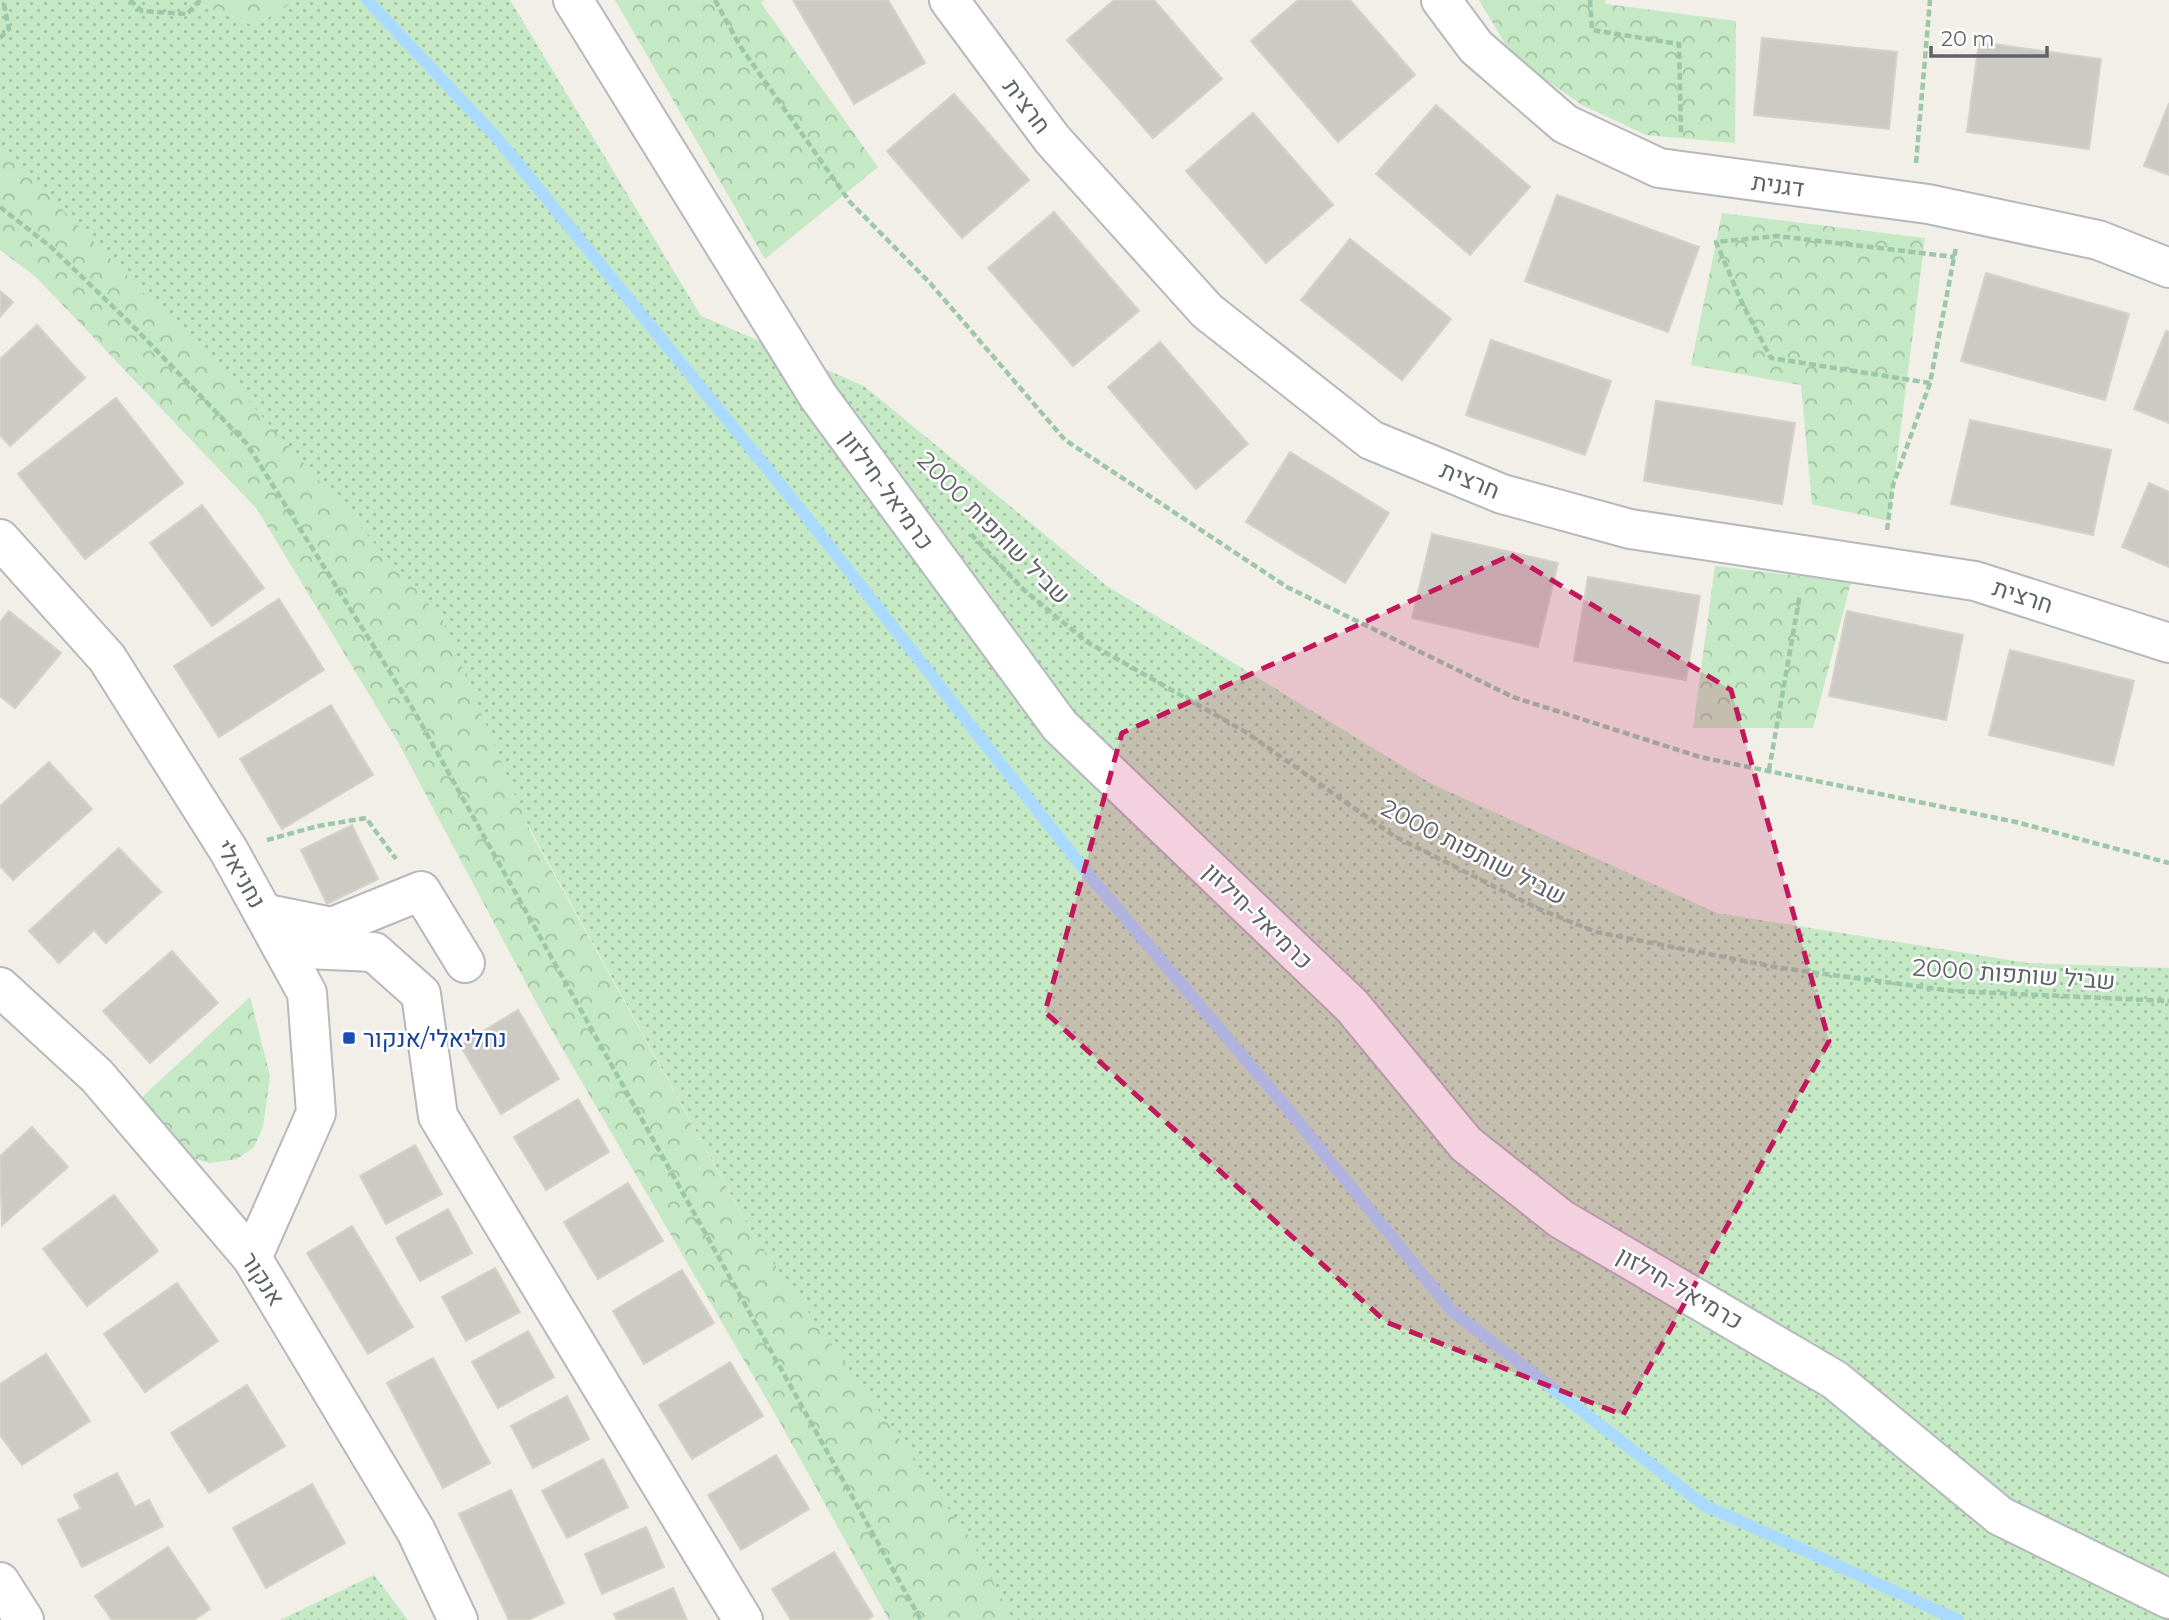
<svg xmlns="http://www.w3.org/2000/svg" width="2169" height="1620" viewBox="0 0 2169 1620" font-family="Montserrat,Heebo,sans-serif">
	<defs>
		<pattern id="grass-dots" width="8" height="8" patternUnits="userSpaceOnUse" patternTransform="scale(1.75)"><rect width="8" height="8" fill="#c5e8c5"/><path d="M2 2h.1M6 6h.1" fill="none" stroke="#a3c0a4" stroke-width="1.8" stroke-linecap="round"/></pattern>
		<pattern id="park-crowns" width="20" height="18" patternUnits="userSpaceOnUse" patternTransform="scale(1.75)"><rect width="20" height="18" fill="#c5e8c5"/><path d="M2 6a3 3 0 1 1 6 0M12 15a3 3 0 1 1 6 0" fill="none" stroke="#a3c0a4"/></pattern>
	</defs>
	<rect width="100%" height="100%" fill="#f1efe8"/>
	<g fill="url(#grass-dots)">
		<path d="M 0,0 L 190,0 L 255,26 L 296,0 L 510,0 L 701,316 L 864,386 L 1107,586 L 1432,784 L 1717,913 L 2028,963 L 2169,968 L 2169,1620 L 965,1620 L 408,607 L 0,165 Z"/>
		<path d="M 374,1575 L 408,1620 L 280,1620 Z"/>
	</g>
	<g fill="url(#park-crowns)">
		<path d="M 190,0 L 296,0 L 255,26 Z"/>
		<path d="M 615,0 L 765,0 L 761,3 L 878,167 L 765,259 Z"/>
		<path d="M 1479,0 L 1605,0 L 1606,4 L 1736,21 L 1735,143 L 1646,135 L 1582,105 L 1513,57 Z"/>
		<path d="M 0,146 L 238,389 L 442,619 L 530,831 L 752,1233 L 971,1540 L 1013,1620 L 889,1620 L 777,1417 L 544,1017 L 399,744 L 257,509 L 36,277 L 0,250 Z"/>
		<path d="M 1722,213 L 1925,238 L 1889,521 L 1812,504 L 1801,385 L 1691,365 Z"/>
		<path d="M 1715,566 L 1851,582 L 1813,728 L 1693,728 Z"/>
		<path d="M 250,997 L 270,1076 L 263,1127 L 254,1147 L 237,1159 L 210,1163 L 192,1158 L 141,1098 Z"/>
	</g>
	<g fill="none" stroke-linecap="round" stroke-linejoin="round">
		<path stroke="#aadaff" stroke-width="12" d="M 367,0 L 497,138 L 805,515 L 1086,872 L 1286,1107 L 1452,1311 L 1704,1505 L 1958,1620"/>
	</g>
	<g fill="#cccac5" stroke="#d6d1c6" stroke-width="2">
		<path d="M 793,0 L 888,0 L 925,63 L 854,104 Z"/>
		<path d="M 1114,0 L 1154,0 L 1222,79 L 1153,138 L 1067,40 Z"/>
		<path d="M 1298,0 L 1350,0 L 1415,75 L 1338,142 L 1251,41 Z"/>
		<path d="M 1762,38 L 1897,52 L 1889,129 L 1754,115 Z"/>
		<path d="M 1979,42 L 2101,59 L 2089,149 L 1967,132 Z"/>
		<path d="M 954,94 L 1029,180 L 962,238 L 887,151 Z"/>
		<path d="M 2169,103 L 2169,175 L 2144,166 Z"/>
		<path d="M 1436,105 L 1530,187 L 1470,255 L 1376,174 Z"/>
		<path d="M 1253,113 L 1333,205 L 1266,263 L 1186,171 Z"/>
		<path d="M 1557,195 L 1699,247 L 1668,332 L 1525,281 Z"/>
		<path d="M 1054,212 L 1139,311 L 1073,366 L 988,268 Z"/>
		<path d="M 1350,239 L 1451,319 L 1402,380 L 1301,300 Z"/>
		<path d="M 1986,273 L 2129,314 L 2105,400 L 1961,361 Z"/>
		<path d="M 0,291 L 13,302 L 0,317 Z"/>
		<path d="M 37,325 L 85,378 L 10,446 L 0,435 L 0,359 Z"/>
		<path d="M 2166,331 L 2169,332 L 2169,423 L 2134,409 Z"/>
		<path d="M 1491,340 L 1611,381 L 1585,455 L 1466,415 Z"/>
		<path d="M 1160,342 L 1248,444 L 1196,489 L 1108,387 Z"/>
		<path d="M 116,398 L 183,483 L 85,559 L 18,474 Z"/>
		<path d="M 1656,401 L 1795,423 L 1782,504 L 1644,481 Z"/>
		<path d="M 1970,420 L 2111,450 L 2093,535 L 1951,504 Z"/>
		<path d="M 1290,452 L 1389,513 L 1345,583 L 1246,522 Z"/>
		<path d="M 2149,483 L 2169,492 L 2169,567 L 2122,547 Z"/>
		<path d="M 202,505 L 264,588 L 212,626 L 150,543 Z"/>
		<path d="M 1432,534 L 1558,563 L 1538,647 L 1412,618 Z"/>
		<path d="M 1588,577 L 1700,596 L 1686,680 L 1574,661 Z"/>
		<path d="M 279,599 L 324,670 L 219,737 L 174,666 Z"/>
		<path d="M 9,611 L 61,653 L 15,708 L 0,696 L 0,622 Z"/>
		<path d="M 1847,611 L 1963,635 L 1946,720 L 1829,696 Z"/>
		<path d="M 2010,650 L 2134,681 L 2113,765 L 1989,735 Z"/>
		<path d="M 331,705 L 373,775 L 282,829 L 240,759 Z"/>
		<path d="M 49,762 L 92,809 L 13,880 L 0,866 L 0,806 Z"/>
		<path d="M 352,825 L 378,879 L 327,904 L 301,850 Z"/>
		<path d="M 119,848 L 161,892 L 106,943 L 94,930 L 59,963 L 29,931 Z"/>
		<path d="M 172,951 L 218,1003 L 150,1063 L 103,1011 Z"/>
		<path d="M 518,1010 L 559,1079 L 501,1114 L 460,1045 Z"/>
		<path d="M 578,1099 L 609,1152 L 546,1190 L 514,1137 Z"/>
		<path d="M 32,1127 L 68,1167 L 2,1225 L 0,1156 Z"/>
		<path d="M 415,1145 L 442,1194 L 386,1224 L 360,1176 Z"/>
		<path d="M 628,1183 L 663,1241 L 598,1279 L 564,1222 Z"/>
		<path d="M 114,1195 L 158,1251 L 87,1306 L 43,1249 Z"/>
		<path d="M 448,1209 L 472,1253 L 420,1281 L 396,1238 Z"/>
		<path d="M 352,1226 L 413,1327 L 368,1354 L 307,1253 Z"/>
		<path d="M 495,1268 L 520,1312 L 466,1341 L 442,1297 Z"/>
		<path d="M 682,1270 L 714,1323 L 644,1364 L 613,1311 Z"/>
		<path d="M 177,1283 L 218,1341 L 145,1392 L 104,1334 Z"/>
		<path d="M 528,1331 L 554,1377 L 498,1408 L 472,1362 Z"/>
		<path d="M 46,1354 L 90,1421 L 22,1465 L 0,1435 L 0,1384 Z"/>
		<path d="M 433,1358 L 490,1463 L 443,1488 L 387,1383 Z"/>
		<path d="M 730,1362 L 763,1416 L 692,1459 L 659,1405 Z"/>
		<path d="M 247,1385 L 285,1446 L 209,1493 L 171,1433 Z"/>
		<path d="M 567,1396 L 589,1439 L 533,1468 L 511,1426 Z"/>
		<path d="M 776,1455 L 809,1509 L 741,1550 L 708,1495 Z"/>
		<path d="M 603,1459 L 628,1507 L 567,1538 L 542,1491 Z"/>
		<path d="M 117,1473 L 135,1507 L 149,1500 L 163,1526 L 82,1567 L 58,1520 L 81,1509 L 74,1495 Z"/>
		<path d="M 312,1484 L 345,1543 L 266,1588 L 233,1528 Z"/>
		<path d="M 511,1490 L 564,1603 L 528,1620 L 509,1620 L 459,1514 Z"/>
		<path d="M 646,1527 L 664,1567 L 602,1594 L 585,1554 Z"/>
		<path d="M 168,1547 L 210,1609 L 194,1620 L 112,1620 L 95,1596 Z"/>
		<path d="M 834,1552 L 873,1616 L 867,1620 L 791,1620 L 772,1589 Z"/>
		<path d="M 673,1588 L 687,1620 L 617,1620 L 614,1614 Z"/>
	</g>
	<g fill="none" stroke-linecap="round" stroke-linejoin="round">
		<defs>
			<g id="minor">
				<path d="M 573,0 L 818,396 L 1060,726 L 1352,1006 L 1466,1144 L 1561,1219 L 1835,1380 L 2000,1516 L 2169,1599"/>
				<path d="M 949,0 L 1052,139 L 1207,311 L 1371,440 L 1502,494 L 1630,529 L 1975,581 L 2169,643"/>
				<path d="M 1441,0 L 1476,47 L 1565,124 L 1659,168 L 1928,204 L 2098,240 L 2169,268"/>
				<path d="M 0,539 L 107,658 L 229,851 L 307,993 L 316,1113 L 252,1258"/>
				<path d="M 263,913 L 332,927 L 421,891 L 465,963"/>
				<path d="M 283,948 L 374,952 L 421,994 L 438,1116 L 743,1620"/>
				<path d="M 0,987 L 97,1076 L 252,1258 L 416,1531 L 458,1620"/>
				<path d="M 0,1582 L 24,1620"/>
			</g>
		</defs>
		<use href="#minor" stroke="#b5b8bc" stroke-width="42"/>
		<g stroke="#9cc7a9" stroke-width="4.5" stroke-dasharray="7 3.5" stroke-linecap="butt">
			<path d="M 130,0 L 142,11 L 187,14 L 200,0"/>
			<path d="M 715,0 L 740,46 L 850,202 L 930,283 L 1065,440 L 1287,587 L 1513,697 L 1700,757 L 2016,822 L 2169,863"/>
			<path d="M 1590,0 L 1592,30 L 1679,44 L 1681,134"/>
			<path d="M 0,38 L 9,29 L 3,0"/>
			<path d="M 1916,163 L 1930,0"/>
			<path d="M 0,207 L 51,247 L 131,324 L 247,444 L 413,709 L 921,1620"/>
			<path d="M 1930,383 L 1771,358 L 1743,305 L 1716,242 L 1777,236 L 1955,257"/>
			<path d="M 1887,530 L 1893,485 L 1930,383 L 1956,247"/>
			<path d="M 971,534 L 1024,590 L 1087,642 L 1244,731 L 1394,836 L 1539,909 L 1596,932 L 1780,968 L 1953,991 L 2169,1001"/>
			<path d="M 1769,770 L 1800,594"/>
			<path d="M 267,840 L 318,826 L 366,818 L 396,859"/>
		</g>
		<use href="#minor" stroke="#fff" stroke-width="38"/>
	</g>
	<path fill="#c2185b" fill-opacity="0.2" stroke="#c2185b" stroke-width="5" stroke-dasharray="14 9" stroke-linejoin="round" d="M 1511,555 L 1731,690 L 1829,1041 L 1623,1415 L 1386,1322 L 1045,1012 L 1122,733 Z"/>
	<rect fill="#1a4fb4" stroke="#fff" stroke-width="2.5" x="342" y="1031" width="14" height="14" rx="3.5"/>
	<g text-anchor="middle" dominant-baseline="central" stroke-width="5" stroke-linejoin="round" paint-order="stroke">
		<g font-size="24" fill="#5f6368" stroke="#fff">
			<text transform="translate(1027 106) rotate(53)">חרצית</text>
			<text transform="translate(1778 185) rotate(8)">דגנית</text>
			<text transform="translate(1470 480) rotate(22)">חרצית</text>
			<text transform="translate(887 490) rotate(54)">כרמיאל-חילזון</text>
			<text transform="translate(994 528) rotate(45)">שביל שותפות 2000</text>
			<text transform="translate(2023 596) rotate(18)">חרצית</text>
			<text transform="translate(1474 852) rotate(27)">שביל שותפות 2000</text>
			<text transform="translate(241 874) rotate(60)">נחניאלי</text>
			<text transform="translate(1258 916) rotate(44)">כרמיאל-חילזון</text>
			<text transform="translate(2014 974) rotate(4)">שביל שותפות 2000</text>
			<text transform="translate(263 1279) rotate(57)">אנקור</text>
			<text transform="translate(1680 1288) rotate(30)">כרמיאל-חילזון</text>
		</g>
		<g font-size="24" fill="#164399" stroke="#fff" text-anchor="start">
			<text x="363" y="1038">נחליאלי/אנקור</text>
		</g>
	</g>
	<path d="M1931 46v10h116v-10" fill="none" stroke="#5f6368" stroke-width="3.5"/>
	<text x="1941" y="46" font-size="21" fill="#5f6368" stroke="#ffffff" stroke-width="5" paint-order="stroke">20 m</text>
</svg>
